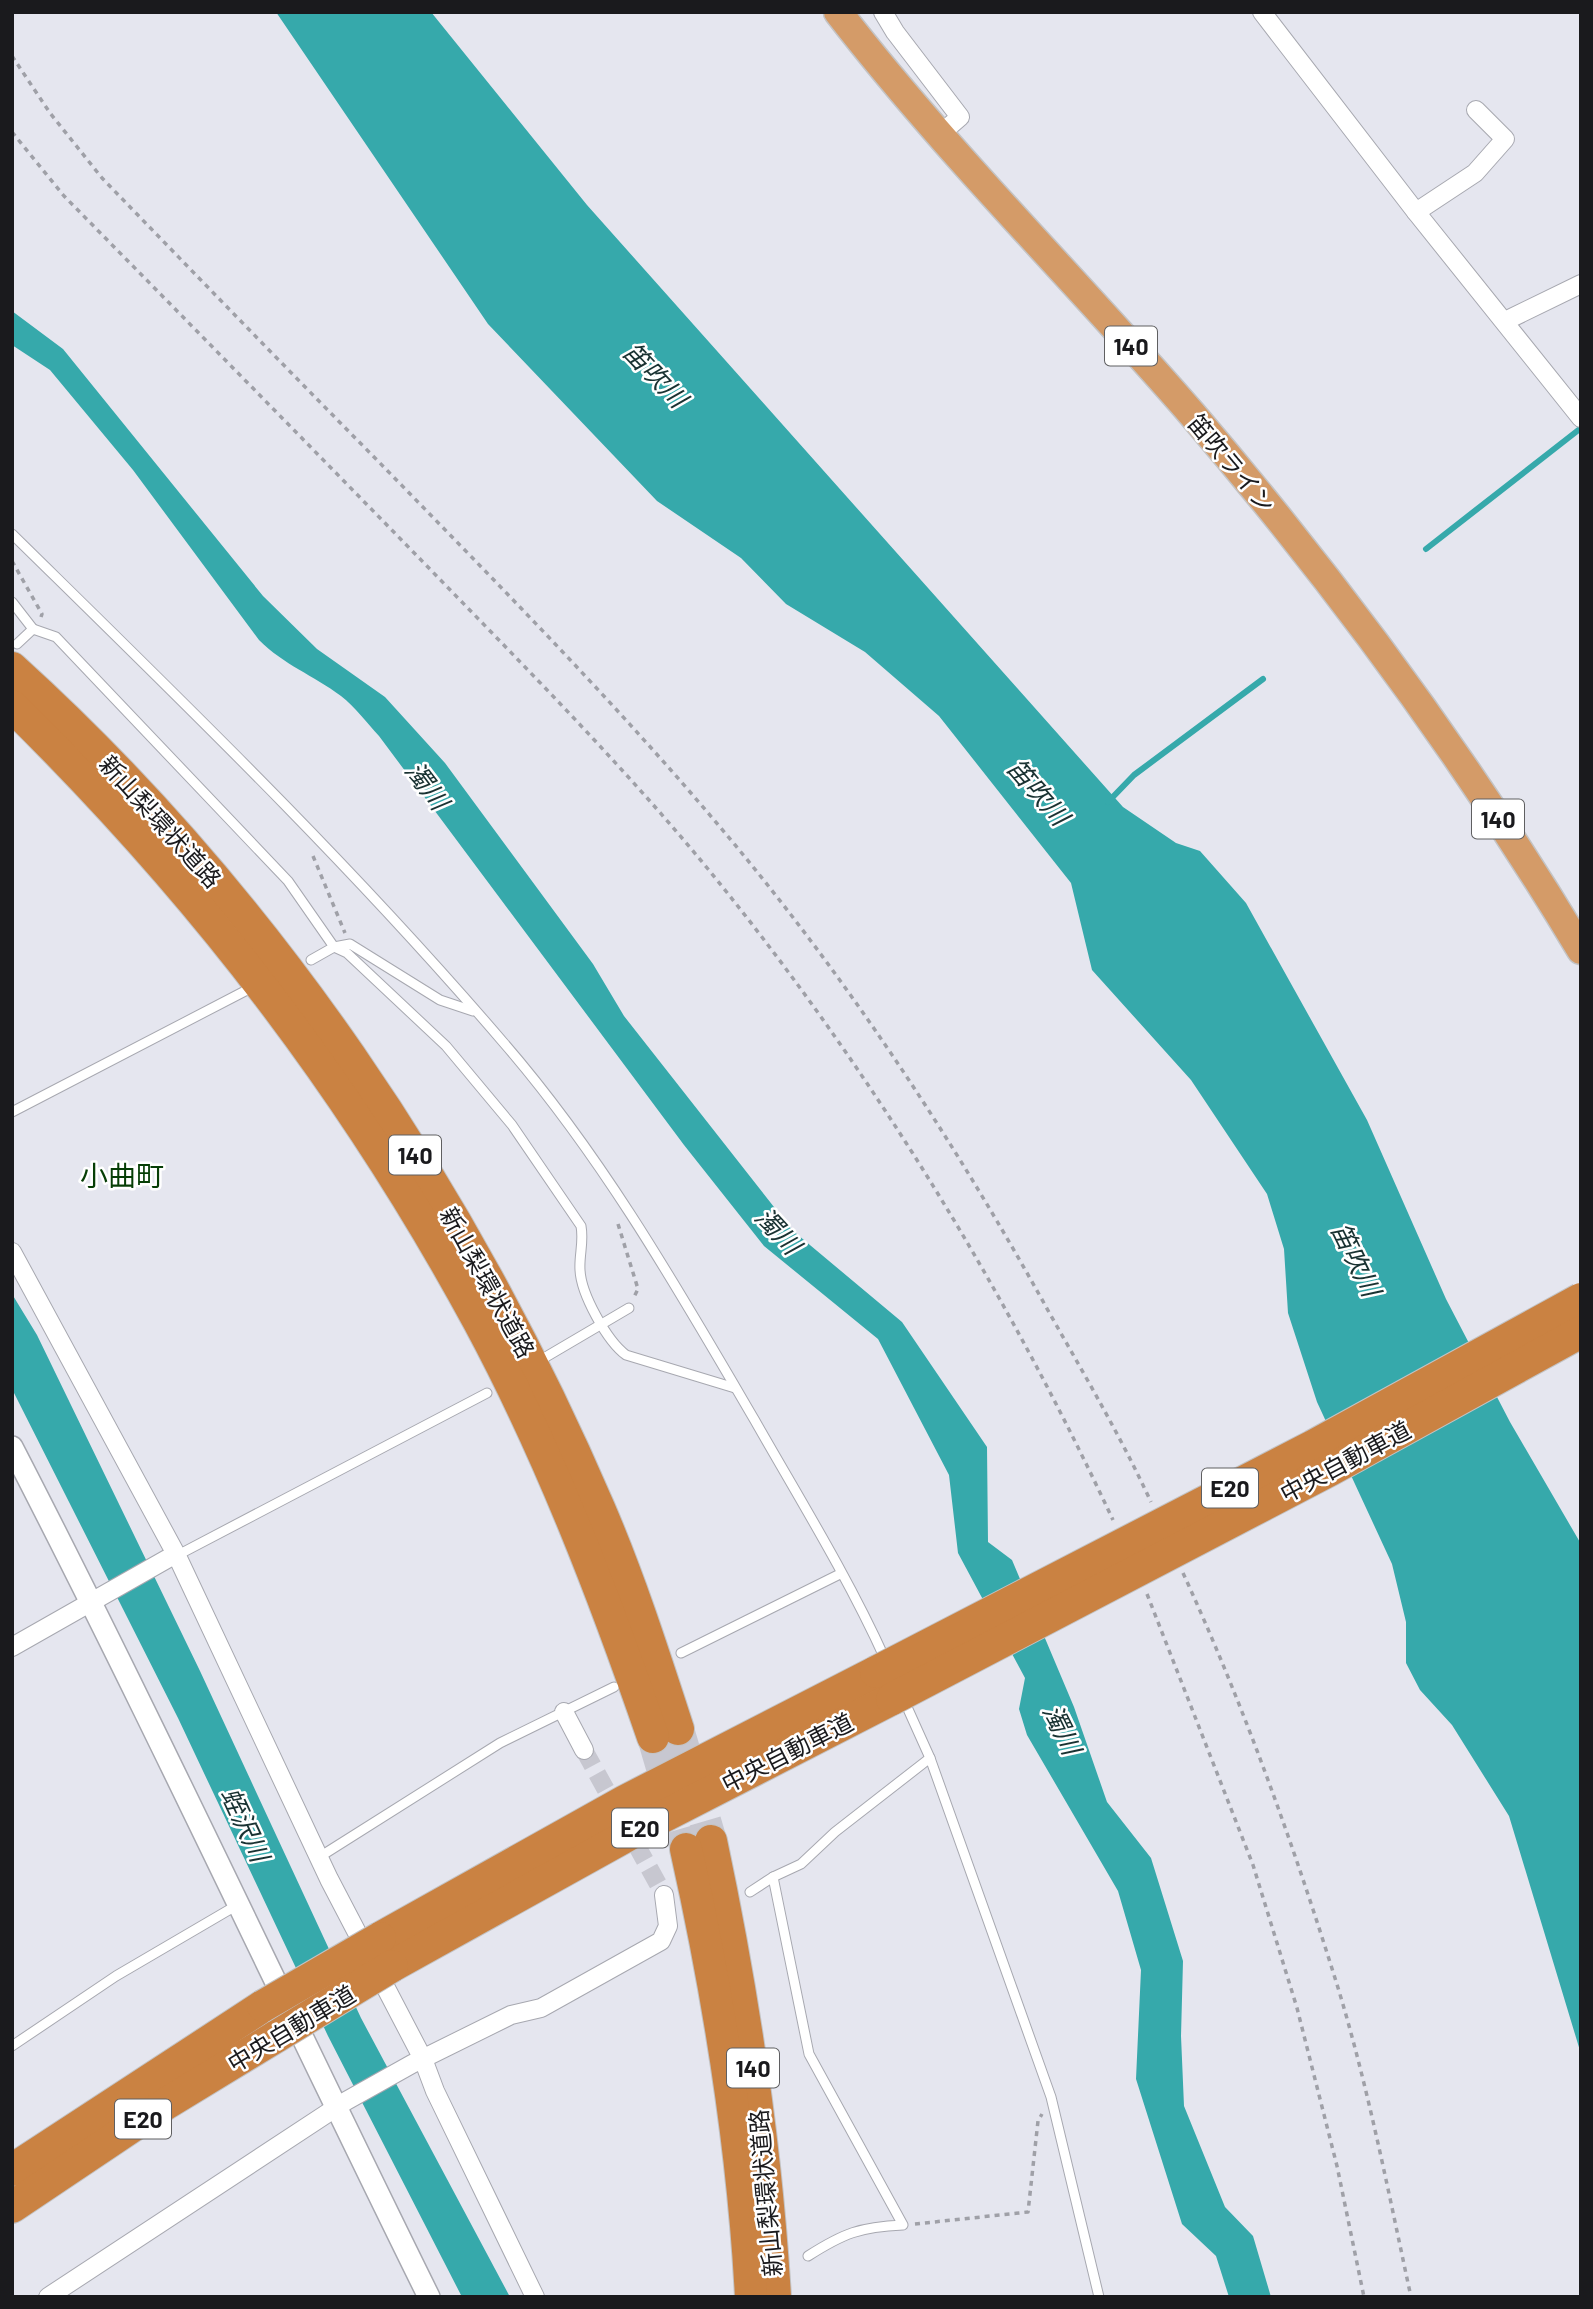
<svg xmlns="http://www.w3.org/2000/svg" width="1593" height="2309" viewBox="0 0 1593 2309" font-family="Barlow,'Noto Sans JP',sans-serif">
	<rect width="100%" height="100%" fill="#e5e6ef"/>
	<g fill="#36a9ab">
		<path d="M 276,12 L 431,12 L 587,205 L 1123,807 L 1176,843 L 1200,851 L 1246,903 L 1367,1120 L 1446,1299 L 1510,1422 L 1581,1544 L 1581,2054 L 1509,1816 L 1452,1725 L 1420,1690 L 1406,1663 L 1406,1622 L 1392,1564 L 1317,1402 L 1288,1313 L 1284,1249 L 1267,1194 L 1191,1080 L 1092,970 L 1071,883 L 939,716 L 865,652 L 786,604 L 741,558 L 657,501 L 488,324 Z"/>
		<path d="M 12,311 L 63,349 L 263,596 L 317,649 L 385,697 L 445,763 L 593,964 L 624,1016 L 792,1230 L 902,1322 L 987,1447 L 988,1542 L 1012,1560 L 1074,1707 L 1107,1802 L 1151,1858 L 1183,1961 L 1181,2036 L 1184,2106 L 1225,2207 L 1253,2236 L 1271,2297 L 1229,2297 L 1216,2256 L 1182,2224 L 1136,2079 L 1141,1970 L 1118,1891 L 1027,1735 L 1019,1709 L 1025,1678 L 958,1553 L 949,1475 L 878,1339 L 764,1246 L 684,1145 L 379,736 C 367,723 355,707 341,696 C 313,675 284,665 259,640 L 133,470 L 50,370 L 12,345 Z"/>
		<path d="M 12,1294 L 37,1335 L 200,1671 L 361,2018 L 510,2297 L 462,2297 L 328,2036 L 178,1718 L 12,1389 Z"/>
	</g>
	<g fill="none" stroke-linecap="round" stroke-linejoin="round">
		<g stroke="#36a9ab" stroke-width="6">
			<path d="M 1426,549 L 1581,428"/>
			<path d="M 1108,802 L 1134,775 L 1263,679"/>
		</g>
		<path stroke="#c7c7d0" stroke-width="18" stroke-dasharray="18 9" stroke-linecap="butt" d="M 584,1750 L 664,1895"/>
		<g stroke="#c7c7d0" stroke-width="32" stroke-dasharray="32 16" stroke-linecap="butt">
			<path d="M 678,1729 L 711,1841"/>
			<path d="M 653,1737 L 686,1849"/>
		</g>
		<defs>
			<g id="service">
				<path d="M 12,534 C 180,699 350,863 503,1042 C 602,1156 678,1289 754,1419 C 799,1498 848,1577 885,1659"/>
				<path d="M 12,602 L 33,629"/>
				<path d="M 17,644 L 33,629 L 56,637 L 288,881 L 334,947 L 347,953 L 446,1046 L 512,1125 L 581,1226 C 584,1242 579,1255 580,1270 C 581,1294 607,1341 626,1355 L 735,1388"/>
				<path d="M 311,960 L 334,947 L 350,944 L 440,1000 L 473,1011"/>
				<path d="M 12,1112 L 247,990"/>
				<path d="M 544,1358 L 629,1308"/>
				<path d="M 176,1556 L 487,1393"/>
				<path d="M 681,1653 L 840,1574"/>
				<path d="M 903,1698 L 930,1758 L 1051,2097 L 1099,2297"/>
				<path d="M 321,1856 L 500,1743 L 614,1687"/>
				<path d="M 773,1877 L 809,2054 L 903,2225 C 860,2227 844,2233 808,2256"/>
				<path d="M 750,1892 L 773,1877 L 801,1864 L 835,1832 L 930,1758"/>
				<path d="M 12,2046 L 116,1976 L 239,1904"/>
			</g>
			<g id="minor">
				<path d="M 883,12 L 895,32 L 960,117 L 938,136"/>
				<path d="M 1262,12 L 1416,212 L 1581,418"/>
				<path d="M 1416,212 L 1475,173 L 1505,139 L 1476,110"/>
				<path d="M 1505,321 L 1581,284"/>
				<path d="M 12,1252 L 177,1556 L 329,1879 L 423,2059 L 435,2091 L 535,2297"/>
				<path d="M 12,1647 L 167,1559"/>
				<path d="M 564,1712 L 584,1750"/>
				<path d="M 48,2297 L 346,2101 L 412,2064 L 511,2015 L 541,2008 L 661,1941 L 668,1926 L 664,1895"/>
			</g>
			<path id="tertiary" d="M 12,1447 C 157,1728 289,2014 429,2297"/>
			<path id="trunk" d="M 838,12 C 948,154 1075,279 1192,414 C 1336,582 1467,760 1581,950"/>
			<g id="motorway">
				<path d="M 12,668 C 267,899 463,1192 599,1508 C 630,1580 654,1655 678,1729"/>
				<path d="M 12,706 C 200,891 353,1089 479,1322 C 550,1454 604,1595 653,1737"/>
				<path d="M 711,1841 C 743,1992 766,2143 775,2297"/>
				<path d="M 686,1849 C 719,1997 743,2145 751,2297"/>
				<path d="M 380,1938 L 625,1801 L 876,1672"/>
				<path d="M 392,1966 L 639,1829 L 892,1699"/>
				<path d="M 12,2170 L 263,2006"/>
				<path d="M 12,2207 L 167,2103 L 277,2036"/>
			</g>
		</defs>
		<use href="#service" stroke="#a7a8b0" stroke-width="11"/>
		<use href="#minor" stroke="#a7a8b0" stroke-width="20"/>
		<use href="#tertiary" stroke="#a7a8b0" stroke-width="24"/>
		<use href="#trunk" stroke="#c3c3c4" stroke-width="31"/>
		<use href="#motorway" stroke="#c3c3c4" stroke-width="34"/>
		<g stroke="#9fa0a7" stroke-width="3.5" stroke-dasharray="5 5" stroke-linecap="butt">
			<path d="M 12,56 L 50,113 L 102,178 C 193,272 284,366 376,459 C 493,579 612,699 720,827 C 847,977 955,1142 1050,1314 C 1085,1376 1121,1437 1151,1502"/>
			<path d="M 12,132 L 64,196 C 184,318 304,440 423,562 C 520,662 619,761 708,869 C 870,1067 1005,1289 1113,1520"/>
			<path d="M 12,561 L 42,614 L 41,617"/>
			<path d="M 313,856 L 345,933"/>
			<path d="M 618,1224 L 638,1289 L 634,1297"/>
			<path d="M 1183,1573 C 1245,1708 1295,1849 1339,1991 C 1369,2091 1389,2195 1411,2297"/>
			<path d="M 1147,1594 L 1253,1865 L 1297,2008 L 1337,2166 L 1364,2297"/>
			<path d="M 915,2224 L 1028,2212 L 1038,2121 L 1042,2114"/>
		</g>
		<use href="#service" stroke="#fff" stroke-width="9"/>
		<use href="#minor" stroke="#fff" stroke-width="18"/>
		<use href="#tertiary" stroke="#fff" stroke-width="21"/>
		<use href="#trunk" stroke="#d49b68" stroke-width="28"/>
		<use href="#motorway" stroke="#ca8242" stroke-width="32"/>
		<defs>
			<g id="motorway-bridge">
				<path d="M 876,1672 L 1313,1446 L 1581,1299"/>
				<path d="M 892,1699 L 1330,1470 L 1581,1332"/>
				<path d="M 263,2006 L 380,1938"/>
				<path d="M 277,2036 L 392,1966"/>
			</g>
		</defs>
		<use href="#motorway-bridge" stroke="#c3c3c4" stroke-width="34" stroke-linecap="butt"/>
		<use href="#motorway-bridge" stroke="#ca8242" stroke-width="32"/>
	</g>
	<g text-anchor="middle" dominant-baseline="central" stroke-width="5" stroke-linejoin="round" paint-order="stroke">
		<g fill="#fff" stroke="#5f5f61" stroke-width="2">
			<rect x="1105" y="326.5" width="52" height="39" rx="5"/>
			<rect x="1472" y="799.5" width="52" height="39" rx="5"/>
			<rect x="389" y="1135.5" width="52" height="39" rx="5"/>
			<rect x="1202" y="1468.5" width="56" height="39" rx="5"/>
			<rect x="612" y="1808.5" width="56" height="39" rx="5"/>
			<rect x="727" y="2048.5" width="52" height="39" rx="5"/>
			<rect x="115" y="2099.5" width="56" height="39" rx="5"/>
		</g>
		<g font-size="23" font-weight="bold" fill="#1a1a1d">
			<text x="1131" y="346">140</text>
			<text x="1498" y="819">140</text>
			<text x="415" y="1155">140</text>
			<text x="1230" y="1488">E20</text>
			<text x="640" y="1828">E20</text>
			<text x="753" y="2068">140</text>
			<text x="143" y="2119">E20</text>
		</g>
		<g font-size="24" fill="#1a1a1d" stroke="#fff">
			<text transform="translate(1232 463) rotate(50)">笛吹ライン</text>
			<text transform="translate(161 821) rotate(48)">新山梨環状道路</text>
			<text transform="translate(488 1282) rotate(61)">新山梨環状道路</text>
			<text transform="translate(1345 1461) rotate(-28)">中央自動車道</text>
			<text transform="translate(787 1752) rotate(-27)">中央自動車道</text>
			<text transform="translate(291 2028) rotate(-31)">中央自動車道</text>
			<text transform="translate(765 2193) rotate(-95)">新山梨環状道路</text>
		</g>
		<g font-size="26" font-style="italic" fill="#193232" stroke="#fff">
			<text transform="translate(656 374) rotate(46)">笛吹川</text>
			<text transform="translate(428 785) rotate(53)">濁川</text>
			<text transform="translate(1039 791) rotate(49)">笛吹川</text>
			<text transform="translate(779 1230) rotate(47)">濁川</text>
			<text transform="translate(1357 1259) rotate(64)">笛吹川</text>
			<text transform="translate(1063 1729) rotate(64)">濁川</text>
			<text transform="translate(246 1824) rotate(65)">蛭沢川</text>
		</g>
		<g font-size="28" fill="#063e06" stroke="#fff">
			<text x="122" y="1175">小曲町</text>
		</g>
	</g>
	<rect width="1593" height="2309" fill="none" stroke="#1a1a1d" stroke-width="28"/>
</svg>
